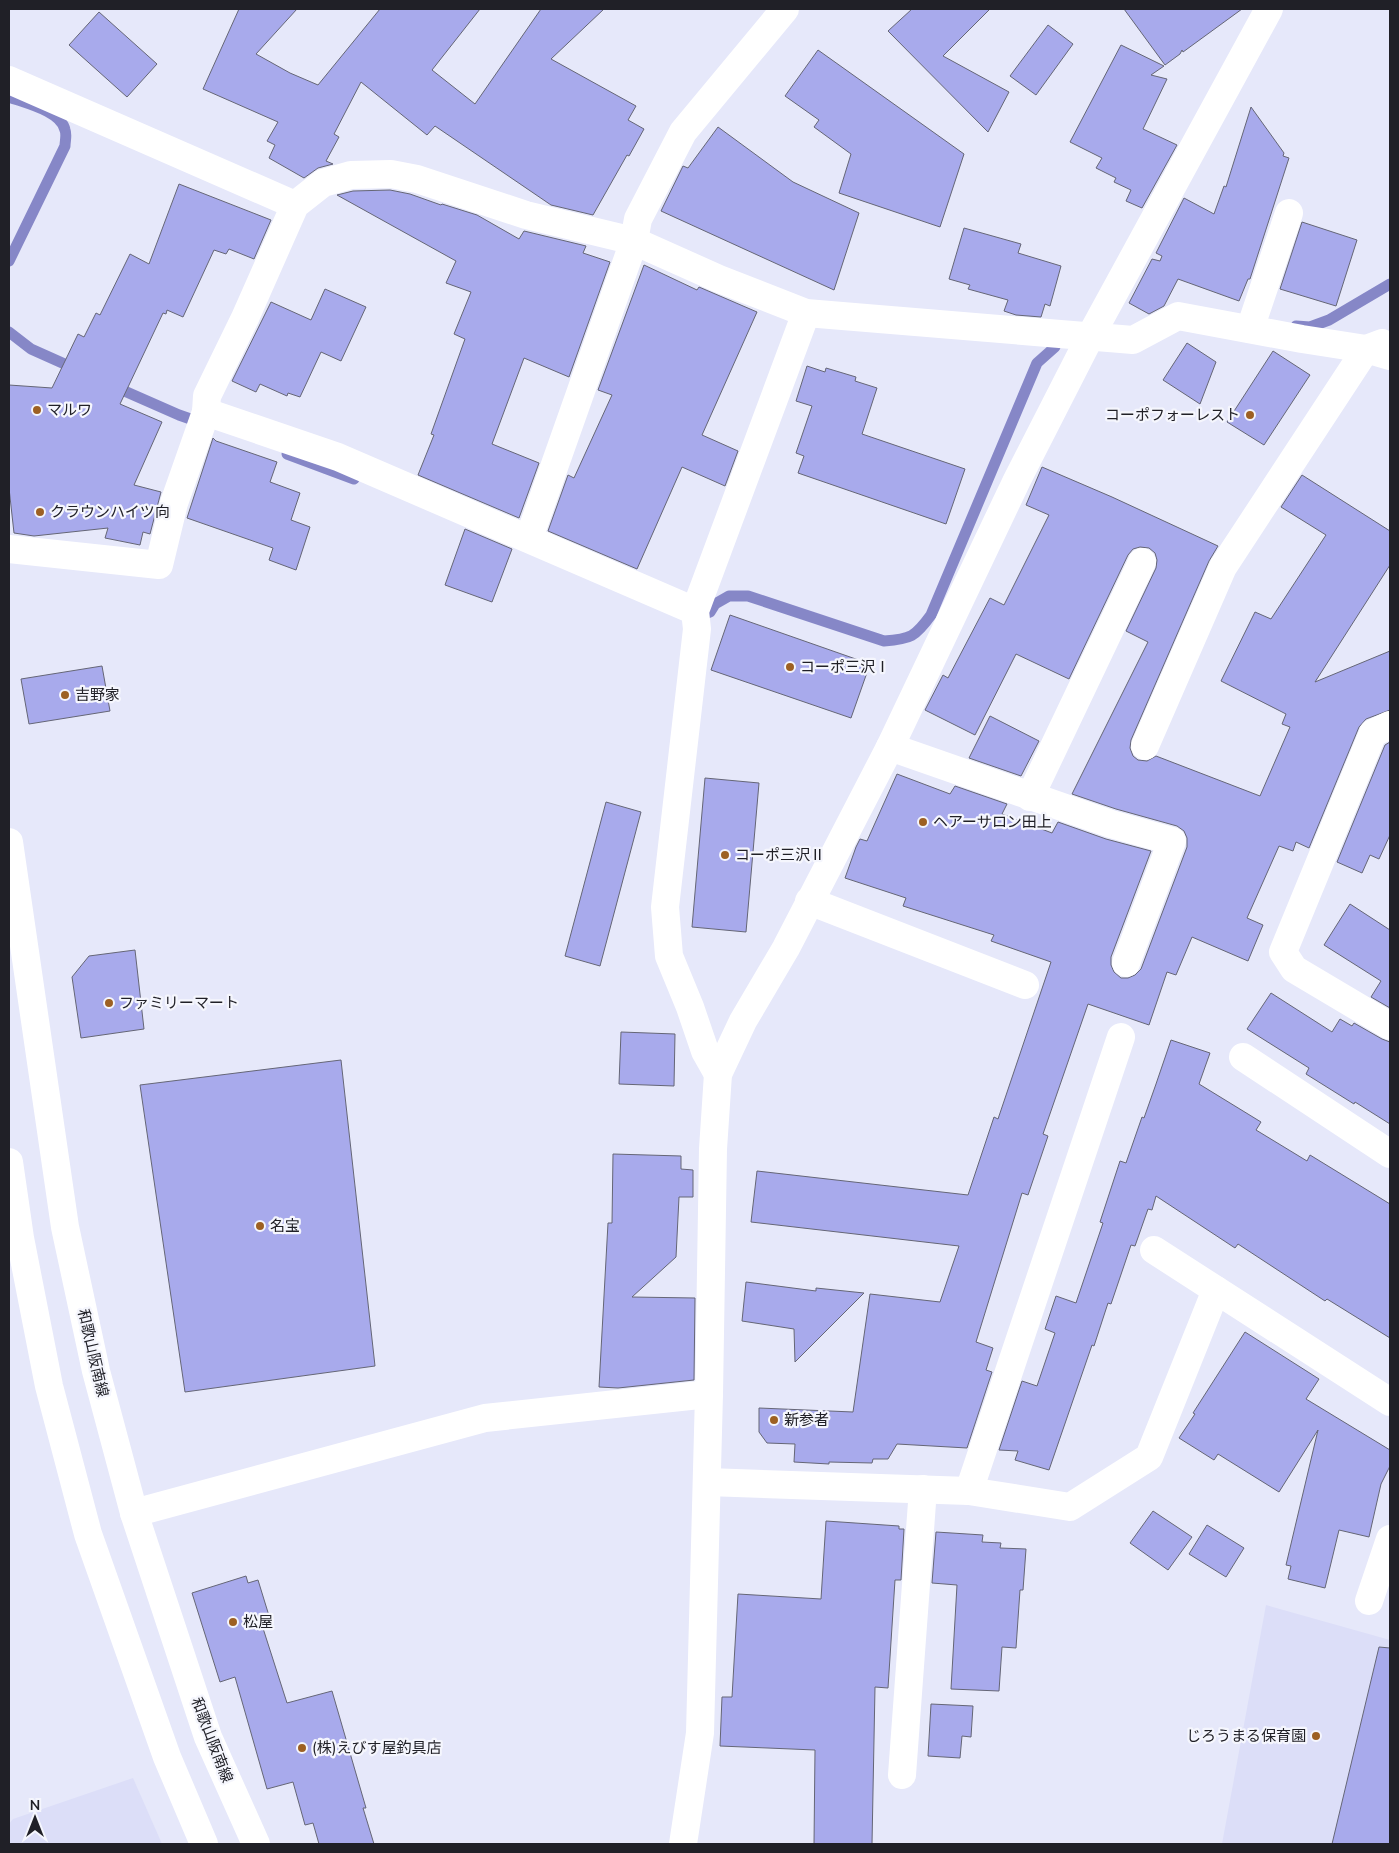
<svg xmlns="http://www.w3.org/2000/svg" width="1399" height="1853" viewBox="0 0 1399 1853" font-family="'Nunito Sans','Noto Sans JP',sans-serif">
	<rect width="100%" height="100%" fill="#e6e8fa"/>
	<g fill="#dcdef8">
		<path d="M 1266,1605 L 1390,1640 L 1390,1844 L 1222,1844 Z"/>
		<path d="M 133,1778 L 162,1844 L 9,1844 L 9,1824 L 13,1819 Z"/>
	</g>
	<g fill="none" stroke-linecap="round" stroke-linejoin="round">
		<g stroke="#8687c7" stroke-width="11">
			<path d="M 9,97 C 25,103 61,111 65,130 C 67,135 65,141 65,146 L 9,261"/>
			<path d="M 1296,326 L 1310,327 L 1329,320 L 1390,284"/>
			<path d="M 9,332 L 31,349 L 78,370"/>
			<path d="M 113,386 L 179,415 L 202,423"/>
			<path d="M 287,454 L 354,479"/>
			<path d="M 696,618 L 710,612 L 715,604 L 729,596 L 748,596 L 884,641 C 911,639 915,637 931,615 L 1037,363 L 1055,347"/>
		</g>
	</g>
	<g fill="#a8aaec" stroke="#656676">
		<path d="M 239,9 L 297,9 L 256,54 L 290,73 L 318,85 L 380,9 L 480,9 L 432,70 L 475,104 L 541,9 L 604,9 L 551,59 L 636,106 L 628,120 L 644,129 L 629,156 L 627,155 L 593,215 L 551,205 L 435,126 L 427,135 L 361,82 L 334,134 L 339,137 L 326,161 L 333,164 L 318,168 L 304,178 L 269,158 L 275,145 L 267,141 L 278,122 L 203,89 Z"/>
		<path d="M 912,9 L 990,9 L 943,56 L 1009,92 L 988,132 L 888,31 Z"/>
		<path d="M 1124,9 L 1242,9 L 1183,52 L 1182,50 L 1180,54 L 1165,65 Z"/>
		<path d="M 99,12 L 157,64 L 127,97 L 69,45 Z"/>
		<path d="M 1048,25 L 1073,44 L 1036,95 L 1010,76 Z"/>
		<path d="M 1121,45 L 1164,66 L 1151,75 L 1167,79 L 1143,129 L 1177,145 L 1142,208 L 1126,201 L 1131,190 L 1114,182 L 1116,178 L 1096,168 L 1102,158 L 1070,142 Z"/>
		<path d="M 818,50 L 964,154 L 940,227 L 839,193 L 851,154 L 814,127 L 819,120 L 785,96 Z"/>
		<path d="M 1251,107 L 1284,153 L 1283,156 L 1289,158 L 1250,279 L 1248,279 L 1239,301 L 1178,279 L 1164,306 L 1149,314 L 1129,303 L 1152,259 L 1160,261 L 1162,256 L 1156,253 L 1184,198 L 1214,214 L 1224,186 L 1226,187 Z"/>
		<path d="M 718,127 L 793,182 L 859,213 L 834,290 L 661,211 L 683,166 L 688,168 Z"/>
		<path d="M 179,184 L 271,220 L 254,259 L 229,249 L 226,254 L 214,250 L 183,317 L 167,310 L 166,314 L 163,313 L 120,404 L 162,422 L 134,485 L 161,492 L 150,534 L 143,532 L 140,545 L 105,538 L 108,528 L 34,536 L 14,533 L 9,488 L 9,385 L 52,388 L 78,334 L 84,337 L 96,313 L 100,315 L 130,254 L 149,264 Z"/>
		<path d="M 390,190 L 410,194 L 441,205 L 442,204 L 477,215 L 519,239 L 524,231 L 582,245 L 586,246 L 583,253 L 610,262 L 569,377 L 524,358 L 492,444 L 539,463 L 519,518 L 418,475 L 434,435 L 431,434 L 465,339 L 454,334 L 471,292 L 446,283 L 456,261 L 337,195 L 353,191 Z"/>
		<path d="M 1302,222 L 1357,240 L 1336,306 L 1280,289 Z"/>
		<path d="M 964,228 L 1021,244 L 1018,253 L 1061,266 L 1050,306 L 1045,304 L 1041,317 L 1016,315 L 1004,311 L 1008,300 L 968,289 L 970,285 L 949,279 Z"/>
		<path d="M 644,265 L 697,290 L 699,287 L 757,312 L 702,435 L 738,451 L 725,486 L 682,467 L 637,569 L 548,531 L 568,475 L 574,478 L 612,395 L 598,390 Z"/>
		<path d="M 325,289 L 366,307 L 341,361 L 321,352 L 300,397 L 288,393 L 287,396 L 260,384 L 256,392 L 232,381 L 271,302 L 311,320 Z"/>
		<path d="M 1187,343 L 1216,362 L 1200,404 L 1163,380 Z"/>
		<path d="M 1273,351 L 1310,375 L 1264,445 L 1227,422 Z"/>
		<path d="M 807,366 L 825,372 L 826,368 L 856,377 L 855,381 L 877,388 L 862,434 L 965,469 L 946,524 L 798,473 L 804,456 L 796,453 L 812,406 L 796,401 Z"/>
		<path d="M 213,438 L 216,441 L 277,462 L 270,482 L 300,493 L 291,520 L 310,527 L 296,570 L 269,560 L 273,548 L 187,518 Z"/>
		<path d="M 1042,467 L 1112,497 L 1218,546 L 1209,561 L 1131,740 L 1130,748 L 1133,756 L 1138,760 L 1147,761 L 1156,756 L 1260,796 L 1290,727 L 1282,724 L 1286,714 L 1221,681 L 1255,612 L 1271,619 L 1326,535 L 1281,507 L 1302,475 L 1390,531 L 1390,565 L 1315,682 L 1390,651 L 1390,710 L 1366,719 L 1359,727 L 1309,848 L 1296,842 L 1293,851 L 1279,846 L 1247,918 L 1263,925 L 1248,961 L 1192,937 L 1176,975 L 1167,972 L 1149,1025 L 1088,1004 L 1043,1134 L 1048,1136 L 1028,1195 L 1022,1193 L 976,1342 L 993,1348 L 986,1370 L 992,1372 L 967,1448 L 897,1444 L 888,1459 L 873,1459 L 872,1463 L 829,1462 L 829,1464 L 794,1462 L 795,1444 L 767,1443 L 759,1432 L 759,1408 L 853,1412 L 870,1294 L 940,1302 L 959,1246 L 751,1222 L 757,1171 L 968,1195 L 994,1117 L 998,1119 L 1051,962 L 991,941 L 994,935 L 903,906 L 906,898 L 845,878 L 856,847 L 860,839 L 867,841 L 897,774 L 950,794 L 955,786 L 1007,804 L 1002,814 L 1052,833 L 1058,822 L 1106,839 L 1151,851 L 1111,957 L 1111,965 L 1114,972 L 1121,978 L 1128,978 L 1135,975 L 1141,969 L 1187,847 L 1187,838 L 1184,831 L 1177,826 L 1116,809 L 1072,794 L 1148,642 L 1126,631 L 1156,568 L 1157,560 L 1155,553 L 1149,548 L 1140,547 L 1133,549 L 1128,555 L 1069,679 L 1016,654 L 975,735 L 925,710 L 943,675 L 948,678 L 990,598 L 1004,605 L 1049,515 L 1026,505 Z"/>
		<path d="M 465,529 L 512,549 L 492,602 L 445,585 Z"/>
		<path d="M 730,615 L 870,664 L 851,718 L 711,670 Z"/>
		<path d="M 102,666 L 110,711 L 29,724 L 21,679 Z"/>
		<path d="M 990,716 L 1039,741 L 1021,776 L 969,758 Z"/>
		<path d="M 1390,742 L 1390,835 L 1379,859 L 1370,855 L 1362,873 L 1337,862 L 1385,745 Z"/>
		<path d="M 705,778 L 759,783 L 746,932 L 692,927 Z"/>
		<path d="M 606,802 L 641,812 L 600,966 L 565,956 Z"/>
		<path d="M 1350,904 L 1390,930 L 1390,1008 L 1371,997 L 1381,981 L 1324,945 Z"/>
		<path d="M 135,950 L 144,1029 L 81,1038 L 72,977 L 89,956 Z"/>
		<path d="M 1271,993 L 1332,1032 L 1340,1019 L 1352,1026 L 1354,1023 L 1382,1039 L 1390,1042 L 1390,1124 L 1355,1102 L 1354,1104 L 1306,1074 L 1309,1068 L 1247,1029 Z"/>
		<path d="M 621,1032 L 675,1034 L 674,1086 L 619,1084 Z"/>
		<path d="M 1171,1040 L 1210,1053 L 1199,1084 L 1261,1122 L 1256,1130 L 1307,1161 L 1310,1155 L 1390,1204 L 1390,1338 L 1327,1299 L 1325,1301 L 1238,1244 L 1235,1248 L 1156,1196 L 1152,1210 L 1148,1209 L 1135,1246 L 1131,1245 L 1111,1304 L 1108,1303 L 1094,1346 L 1092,1345 L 1049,1470 L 1015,1460 L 1018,1451 L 999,1450 L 1022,1381 L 1037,1386 L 1055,1333 L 1045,1329 L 1056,1296 L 1076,1303 L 1103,1223 L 1100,1222 L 1120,1161 L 1126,1163 L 1142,1117 L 1144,1118 L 1156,1084 Z"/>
		<path d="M 341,1060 L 375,1366 L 185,1392 L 140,1085 Z"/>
		<path d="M 613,1154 L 681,1156 L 681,1169 L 693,1170 L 693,1197 L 679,1197 L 676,1257 L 632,1297 L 695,1298 L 694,1380 L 618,1388 L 599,1387 L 608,1223 L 612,1223 Z"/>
		<path d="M 746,1282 L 816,1291 L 816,1288 L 864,1293 L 795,1362 L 794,1329 L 742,1321 Z"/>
		<path d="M 1245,1332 L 1319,1379 L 1306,1399 L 1390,1450 L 1390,1466 L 1381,1484 L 1369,1537 L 1339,1530 L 1325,1588 L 1288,1579 L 1291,1566 L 1286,1565 L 1318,1430 L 1279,1492 L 1218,1454 L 1214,1460 L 1179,1438 L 1195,1414 L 1193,1413 Z"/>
		<path d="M 1153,1511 L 1192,1537 L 1168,1570 L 1130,1543 Z"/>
		<path d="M 826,1521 L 899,1526 L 899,1529 L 904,1529 L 901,1580 L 895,1580 L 888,1688 L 875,1687 L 872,1844 L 814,1844 L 815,1750 L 720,1746 L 722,1697 L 732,1697 L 738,1594 L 821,1599 Z"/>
		<path d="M 1207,1525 L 1244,1548 L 1226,1577 L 1189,1554 Z"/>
		<path d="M 936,1532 L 983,1535 L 982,1542 L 1001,1543 L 1000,1548 L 1026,1549 L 1023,1590 L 1020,1590 L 1016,1648 L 1002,1647 L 999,1691 L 951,1689 L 957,1585 L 932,1583 Z"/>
		<path d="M 246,1576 L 248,1583 L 258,1580 L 270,1619 L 261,1622 L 287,1703 L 332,1691 L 366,1808 L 363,1808 L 374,1844 L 319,1844 L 313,1823 L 305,1825 L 293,1782 L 267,1789 L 235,1677 L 220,1682 L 192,1593 Z"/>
		<path d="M 1379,1647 L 1390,1648 L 1390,1844 L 1332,1844 Z"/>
		<path d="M 931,1704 L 973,1706 L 971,1737 L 962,1736 L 960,1758 L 928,1756 Z"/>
	</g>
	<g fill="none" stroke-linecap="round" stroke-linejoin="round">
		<g stroke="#fff" stroke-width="28">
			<path d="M 9,80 L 295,205"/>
			<path d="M 1250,329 L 1289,213"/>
			<path d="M 529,538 L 634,241 L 638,219 L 683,132 L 785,9"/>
			<path d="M 9,549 L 159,565 L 174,503 L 206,412"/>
			<path d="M 695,611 L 338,457 L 206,412 L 207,396 L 245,318 L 295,205 L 323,183 L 351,175 L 391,174 L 417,179 L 526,215 L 634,241 L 719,279 L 806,313 L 1133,340 L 1178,316 L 1302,339 L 1366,349 L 1390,356"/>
			<path d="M 1390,725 L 1373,733 L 1283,952 L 1294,969 L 1390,1026"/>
			<path d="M 1145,746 L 1223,567 L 1366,349 L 1382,343"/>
			<path d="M 890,747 L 1111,824 L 1172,841 L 1126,963"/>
			<path d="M 1030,797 L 1142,562"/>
			<path d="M 809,901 L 1025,985"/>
			<path d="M 1243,1057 L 1390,1154"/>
			<path d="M 718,1074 L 705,1051 L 690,1007 L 669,956 L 665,907 L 697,629 L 695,611 L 806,313"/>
			<path d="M 1154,1250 L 1390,1402"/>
			<path d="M 707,1482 L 969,1491 L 1121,1037"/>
			<path d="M 969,1491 L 1070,1507 L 1149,1457 L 1216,1290"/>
			<path d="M 134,1513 L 485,1418 L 709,1394"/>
			<path d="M 1369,1601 L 1390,1539"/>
			<path d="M 902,1775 L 923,1489"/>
			<path d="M 683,1844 L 700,1733 L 709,1394 L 713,1149 L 718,1074 L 743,1021 L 786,948 L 890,747 L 1017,480 L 1090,337 L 1269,9"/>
		</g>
		<g stroke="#fff" stroke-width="28">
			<path d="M 9,842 L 65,1227 L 96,1371 L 134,1513 L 208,1737 L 256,1844"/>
			<path d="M 9,1162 L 20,1238 L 49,1386 L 88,1534 L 167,1757 L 204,1844"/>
		</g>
	</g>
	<g fill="#9d6023" stroke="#f5f6fd" stroke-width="2">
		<circle cx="37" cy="410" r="5"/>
		<circle cx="1250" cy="415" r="5"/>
		<circle cx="40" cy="512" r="5"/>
		<circle cx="790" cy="667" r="5"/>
		<circle cx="65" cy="695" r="5"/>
		<circle cx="923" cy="822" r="5"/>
		<circle cx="725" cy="855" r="5"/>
		<circle cx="109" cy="1003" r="5"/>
		<circle cx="260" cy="1226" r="5"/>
		<circle cx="774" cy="1420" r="5"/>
		<circle cx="233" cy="1622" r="5"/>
		<circle cx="1316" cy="1736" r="5"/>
		<circle cx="302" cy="1748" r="5"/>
	</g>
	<g text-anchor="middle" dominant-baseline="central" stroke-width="4.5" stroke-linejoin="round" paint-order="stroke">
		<g font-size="15" fill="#202027" stroke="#f5f6fd" text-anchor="start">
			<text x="47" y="410">マルワ</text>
			<text x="1240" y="415" text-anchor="end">コーポフォーレスト</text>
			<text x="50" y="512">クラウンハイツ向</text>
			<text x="800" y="667">コーポ三沢Ⅰ</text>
			<text x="75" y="695">吉野家</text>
			<text x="933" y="822">ヘアーサロン田上</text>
			<text x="735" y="855">コーポ三沢Ⅱ</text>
			<text x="119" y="1003">ファミリーマート</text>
			<text x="270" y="1226">名宝</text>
			<text x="784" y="1420">新参者</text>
			<text x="243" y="1622">松屋</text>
			<text x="1306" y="1736" text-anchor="end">じろうまる保育園</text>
			<text x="312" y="1748">(株)えびす屋釣具店</text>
		</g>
		<g font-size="15" fill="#202027" stroke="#f5f6fd">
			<text transform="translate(93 1353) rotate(77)">和歌山阪南線</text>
			<text transform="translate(212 1740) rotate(69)">和歌山阪南線</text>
		</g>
	</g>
	<rect width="1399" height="1853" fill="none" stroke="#202027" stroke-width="20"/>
	<g transform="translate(35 1818)" stroke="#f5f6fd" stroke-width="4" paint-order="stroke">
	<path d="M0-4L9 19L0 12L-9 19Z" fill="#202027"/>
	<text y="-8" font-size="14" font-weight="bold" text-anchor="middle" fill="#202027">N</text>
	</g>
</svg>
